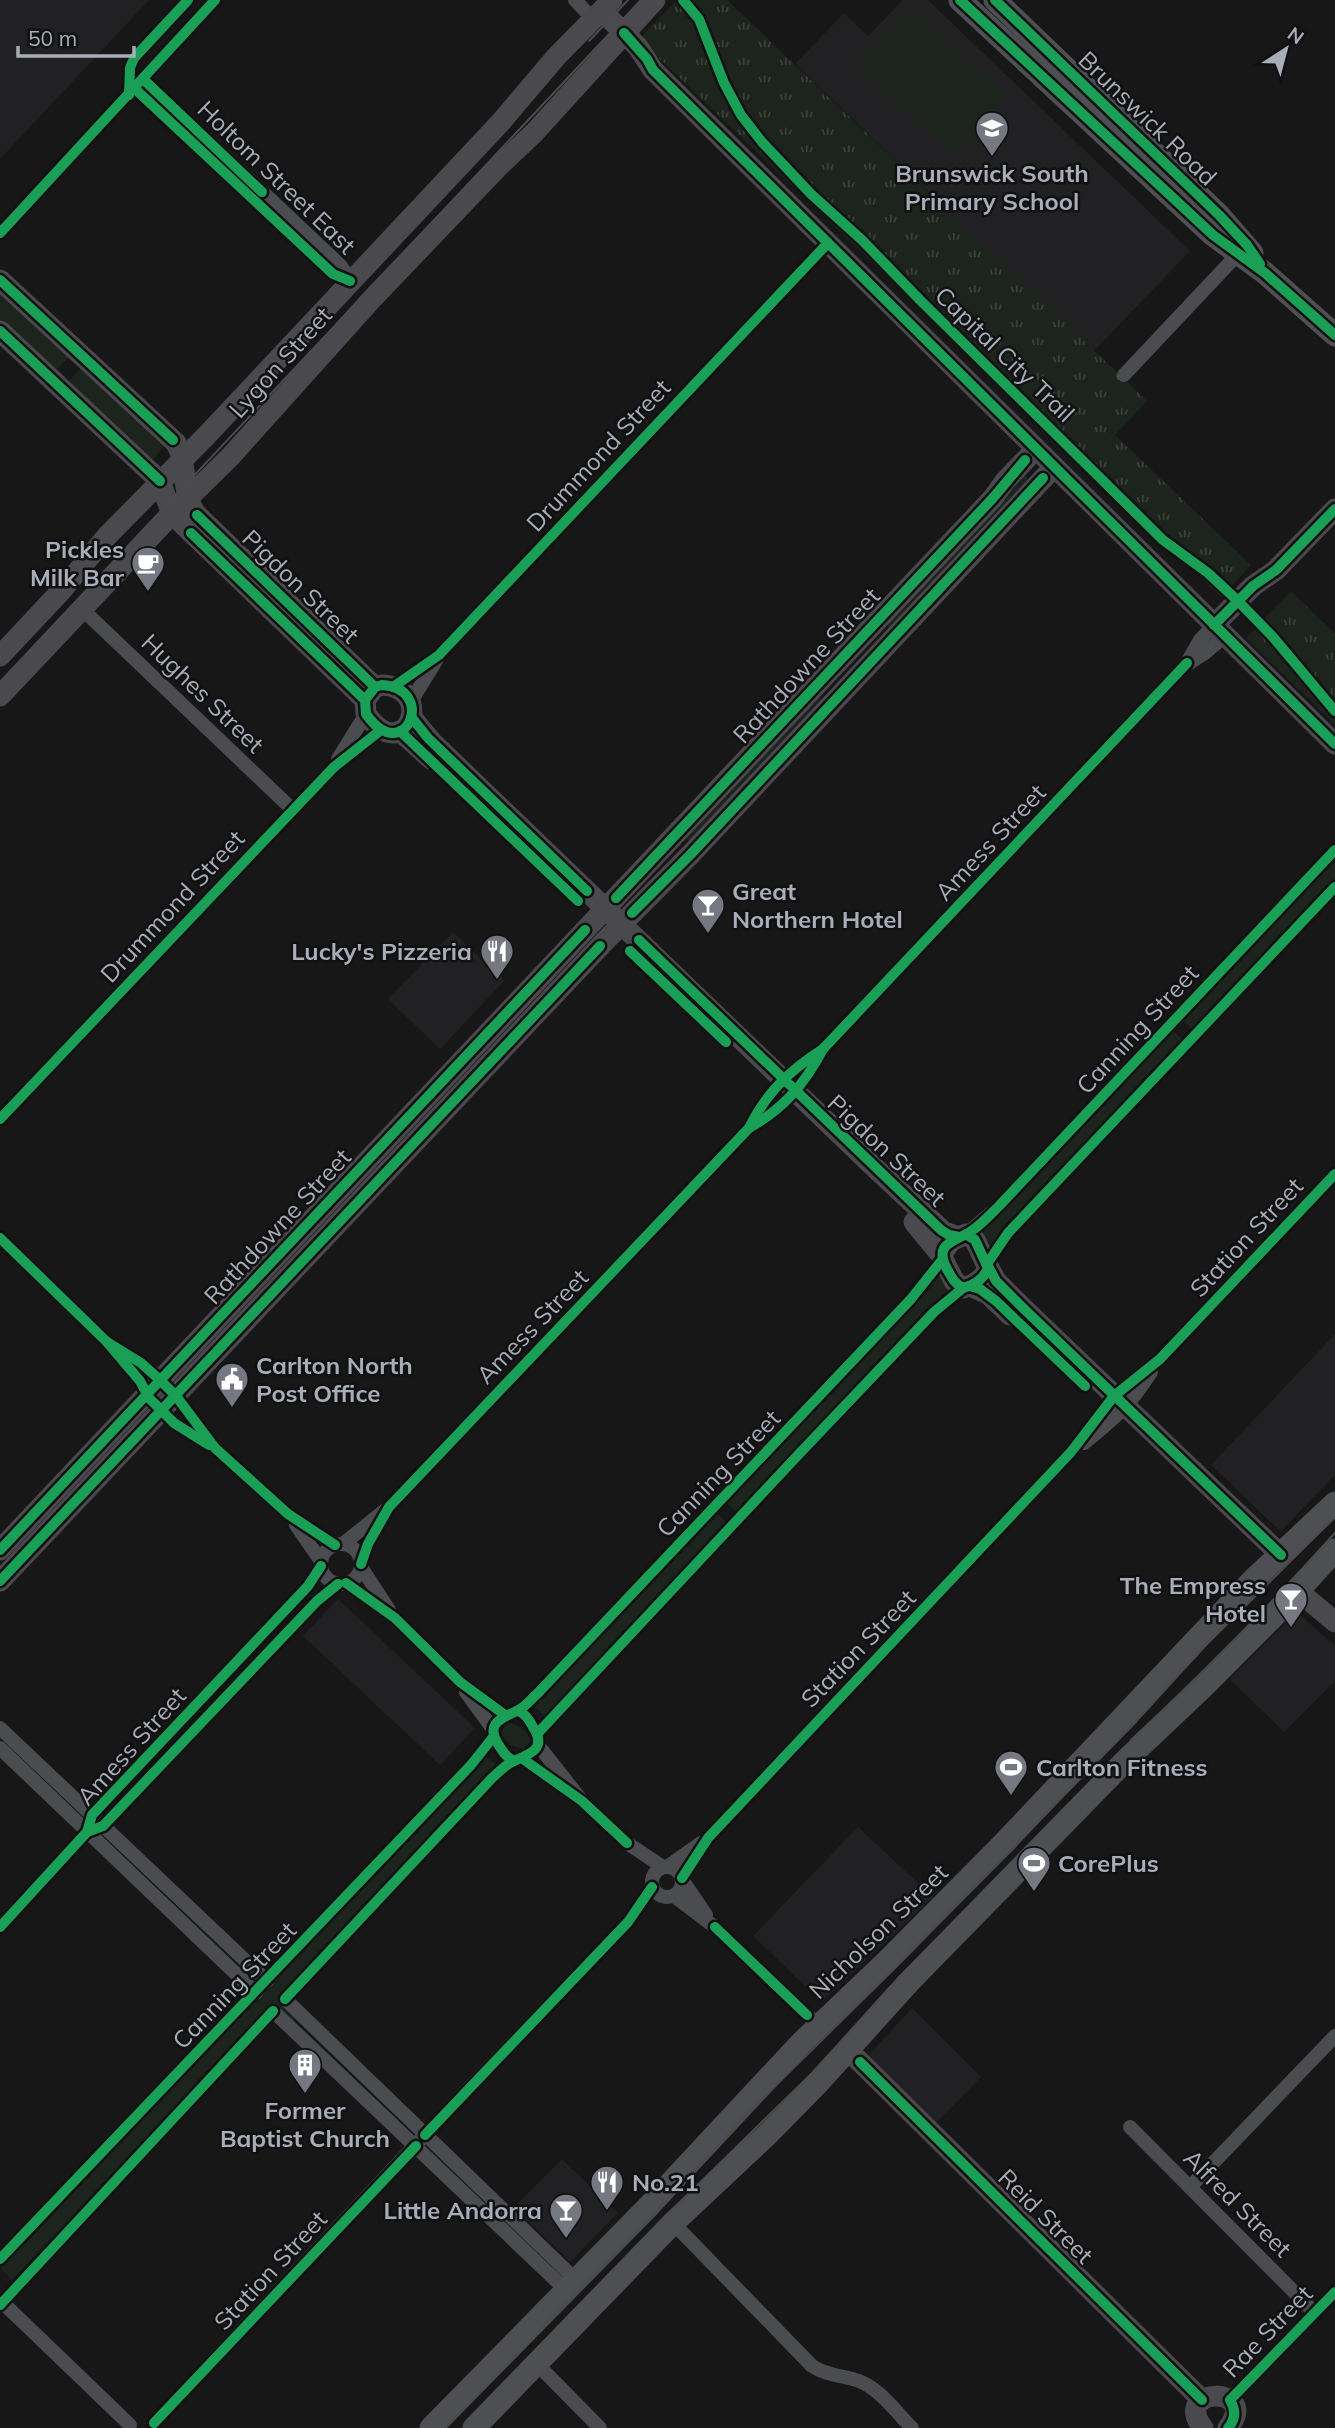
<svg xmlns="http://www.w3.org/2000/svg" width="1335" height="2428" viewBox="0 0 1335 2428" font-family="Mulish,sans-serif">
	<defs>
		<pattern id="park-tufts" width="24" height="20" patternUnits="userSpaceOnUse" patternTransform="scale(1.75)"><rect width="24" height="20" fill="#1d241e"/><path d="M3 7l-1-3M5 7V3M7 7l1-3M15 17l-1-3M17 17v-4M19 17l1-3" fill="none" stroke="#3b413d"/></pattern>
	</defs>
	<rect width="100%" height="100%" fill="#171717"/>
	<g fill="#212123">
		<path d="M 0,0 L 149,0 L 0,159 Z"/>
		<path d="M 903,0 L 928,0 L 1190,251 L 1094,351 L 795,64 L 844,13 L 868,36 Z"/>
		<path d="M 453,932 L 504,981 L 440,1049 L 388,999 Z"/>
		<path d="M 1335,1334 L 1335,1475 L 1282,1530 L 1278,1529 L 1211,1465 Z"/>
		<path d="M 338,1599 L 475,1728 L 440,1765 L 303,1636 Z"/>
		<path d="M 1297,1612 L 1335,1646 L 1335,1681 L 1284,1732 L 1230,1679 Z"/>
		<path d="M 858,1827 L 933,1897 L 822,2002 L 753,1936 Z"/>
		<path d="M 912,2008 L 981,2077 L 935,2124 L 867,2057 Z"/>
		<path d="M 562,2159 L 618,2213 L 570,2262 L 514,2207 Z"/>
	</g>
	<g fill="#1d241e">
		<path d="M 910,8 L 1008,97 L 955,156 L 857,66 Z"/>
		<path d="M 0,287 L 70,356 L 55,371 L 0,325 Z"/>
		<path d="M 81,368 L 165,445 L 151,462 L 68,382 Z"/>
		<path d="M 1022,473 L 1032,482 L 893,630 L 883,621 Z"/>
		<path d="M 816,694 L 826,703 L 692,844 L 682,835 Z"/>
		<path d="M 1335,856 L 1335,882 L 1194,1031 L 1181,1019 Z"/>
		<path d="M 1171,1029 L 1184,1041 L 989,1247 L 980,1233 Z"/>
		<path d="M 940,1275 L 950,1290 L 738,1514 L 726,1502 Z"/>
		<path d="M 716,1512 L 728,1524 L 545,1717 L 533,1705 Z"/>
		<path d="M 507,1722 C 519,1724 527,1730 531,1741 L 523,1749 L 511,1745 L 500,1734 Z"/>
		<path d="M 485,1755 L 498,1766 L 281,1996 L 295,2018 L 292,2022 L 270,2007 L 12,2280 L 0,2268 Z"/>
	</g>
	<g fill="url(#park-tufts)">
		<path d="M 677,0 L 727,0 L 1147,401 L 1115,435 L 1251,565 L 1221,597 L 639,39 Z"/>
		<path d="M 1291,591 L 1335,634 L 1335,725 L 1246,638 Z"/>
	</g>
	<g fill="none" stroke-linecap="round" stroke-linejoin="round">
		<g stroke="#4b4c50" stroke-width="14">
			<path d="M 575,0 L 593,19"/>
			<path d="M 143,79 L 341,266 L 350,281"/>
			<path d="M 134,88 L 333,274 L 350,281"/>
			<path d="M 129,95 L 130,68 L 134,58 L 188,0"/>
			<path d="M 0,233 L 215,0"/>
			<path d="M 1124,375 L 1238,254"/>
			<path d="M 82,609 L 293,810"/>
			<path d="M 1189,663 L 1205,653 L 1225,636"/>
			<path d="M 393,687 L 439,655 L 828,243"/>
			<path d="M 410,703 L 437,659"/>
			<path d="M 338,759 L 366,714"/>
			<path d="M 0,1119 L 334,767 L 381,730"/>
			<path d="M 749,1128 C 766,1093 790,1070 823,1049 L 1187,663 L 1200,640 L 1214,625"/>
			<path d="M 966,1234 L 999,1206 L 1335,850"/>
			<path d="M 0,1238 L 107,1342 L 140,1381 L 149,1398 L 174,1423 L 211,1446"/>
			<path d="M 987,1264 L 1008,1233 L 1335,887"/>
			<path d="M 107,1342 L 141,1363 L 160,1380 L 176,1396 L 215,1448 L 288,1514 L 335,1545"/>
			<path d="M 1084,1443 C 1114,1419 1130,1405 1151,1372"/>
			<path d="M 296,1525 L 321,1561"/>
			<path d="M 343,1544 L 389,1507 L 749,1128 C 783,1109 805,1084 823,1049"/>
			<circle cx="341" cy="1564" r="20"/>
			<path d="M 361,1564 L 368,1544 L 382,1517"/>
			<path d="M 361,1567 L 389,1610"/>
			<path d="M 346,1583 L 395,1618 L 460,1682 L 505,1715"/>
			<path d="M 466,1692 L 493,1729"/>
			<path d="M 518,1711 C 526,1714 529,1720 533,1727 C 547,1748 531,1754 514,1761 C 506,1764 498,1773 492,1778 L 285,1999 L 576,2280"/>
			<path d="M 0,1728 L 267,1981"/>
			<path d="M 537,1734 L 799,1454 L 934,1312 L 963,1288"/>
			<path d="M 538,1745 L 582,1801 L 627,1843 L 663,1867"/>
			<path d="M 0,1748 L 256,1993"/>
			<path d="M 523,1759 L 569,1792"/>
			<path d="M 514,1761 C 506,1757 503,1752 498,1744 C 484,1721 505,1718 520,1709 C 526,1706 532,1698 537,1694 L 911,1299 L 942,1260"/>
			<path d="M 97,1829 L 103,1826 L 317,1601 L 338,1584"/>
			<circle cx="667" cy="1882" r="15"/>
			<path d="M 667,1867 L 701,1843"/>
			<path d="M 682,1878 L 708,1838 L 1071,1452 L 1114,1396 L 1160,1359 L 1335,1174"/>
			<path d="M 683,1881 L 706,1915"/>
			<path d="M 674,1896 L 715,1927 L 819,2026"/>
			<path d="M 0,1927 L 87,1832 L 92,1815 L 308,1586 L 321,1566"/>
			<path d="M 1130,2127 L 1314,2312"/>
			<path d="M 1190,2187 L 1335,2036"/>
			<path d="M 673,2223 L 812,2366 C 827,2376 842,2375 859,2381 C 880,2389 896,2412 912,2428"/>
			<path d="M 0,2259 L 471,1765 L 494,1736"/>
			<path d="M 0,2300 L 130,2425"/>
			<path d="M 0,2305 L 273,2011 L 566,2290"/>
			<path d="M 536,2363 L 600,2428"/>
			<path d="M 1230,2400 L 1335,2292"/>
			<path d="M 154,2423 L 466,2091 L 628,1922 L 652,1887"/>
		</g>
		<g stroke="#4a4a4e" stroke-width="21">
			<path d="M 602,11 L 638,47 L 653,70 L 1335,744"/>
			<path d="M 0,280 L 176,443 C 189,467 180,488 195,513 L 375,687"/>
			<path d="M 0,331 L 160,481 L 172,514 L 365,700"/>
			<path d="M 1214,625 L 1253,586 L 1276,570 L 1335,509"/>
			<path d="M 0,656 L 62,590 L 107,536 L 207,435 L 500,123 L 556,57 L 612,0"/>
			<path d="M 382,685 C 438,688 405,769 366,714 L 365,700 L 375,687 Z"/>
			<path d="M 0,696 L 172,514 L 231,456 L 371,300 L 500,165 L 534,133 L 655,0"/>
			<path d="M 412,718 L 432,742 L 875,1168 L 944,1232 L 959,1237"/>
			<path d="M 400,731 L 431,759"/>
			<path d="M 914,1222 L 941,1255"/>
			<path d="M 966,1234 L 975,1240 L 988,1268 C 984,1279 974,1285 963,1288 L 954,1281 L 941,1255 L 951,1241 Z"/>
			<path d="M 988,1266 L 996,1281 L 1023,1308 L 1281,1555"/>
			<path d="M 970,1286 L 988,1294 L 1010,1315"/>
			<path d="M 0,1550 L 993,498 L 1005,481 L 1036,449"/>
			<path d="M 0,1581 L 603,943 L 690,855 L 1054,467"/>
			<path d="M 1298,1591 L 1335,1622"/>
			<path d="M 848,2050 L 1202,2400"/>
			<path d="M 1203,2428 C 1170,2386 1262,2385 1228,2428"/>
		</g>
		<g stroke="#4d4f52" stroke-width="23">
			<path d="M 960,0 L 1213,235 L 1265,273 L 1335,335"/>
			<path d="M 995,0 L 1219,215 L 1252,253"/>
			<path d="M 431,2428 L 649,2206 L 802,2042 L 887,1961 L 1003,1844 L 1254,1579 L 1335,1503"/>
			<path d="M 474,2428 L 673,2223 L 769,2133 L 818,2083 L 909,1982 L 1126,1760 L 1201,1689 L 1288,1602 L 1335,1550"/>
		</g>
		<g stroke="#4b4c4f" stroke-width="2">
			<path d="M 589,41 L 628,0"/>
			<path d="M 0,682 L 641,0"/>
			<path d="M 1131,1740 C 1202,1674 1270,1605 1335,1533"/>
			<path d="M 674,2208 L 812,2073 L 901,1975"/>
			<path d="M 445,2428 L 664,2204 L 748,2113 L 895,1968 L 1131,1727 L 1205,1646 L 1335,1517"/>
		</g>
		<defs>
			<g id="cycleway">
				<path d="M 683,0 L 699,19 L 724,83 L 741,115 L 762,142 L 811,194 L 862,240 L 920,300 L 1163,540 L 1208,573 L 1238,601 L 1273,637 L 1335,711"/>
				<path d="M 960,0 L 1213,235 L 1265,273 L 1335,335"/>
				<path d="M 995,0 L 1219,215 L 1247,245 L 1260,264"/>
				<path d="M 624,33 L 647,59 L 653,70 L 1335,744"/>
				<path d="M 143,79 L 262,192"/>
				<path d="M 134,88 L 333,274 L 350,281"/>
				<path d="M 129,95 L 130,68 L 134,58 L 188,0"/>
				<path d="M 0,233 L 215,0"/>
				<path d="M 0,280 L 173,440"/>
				<path d="M 0,331 L 160,481"/>
				<path d="M 197,515 L 375,687"/>
				<path d="M 191,533 L 365,700"/>
				<path d="M 1214,625 L 1253,586 L 1276,570 L 1335,509"/>
				<path d="M 382,685 C 438,688 405,769 366,714 L 365,700 L 375,687 Z"/>
				<path d="M 393,687 L 439,655 L 828,243"/>
				<path d="M 412,718 L 428,738 L 587,891"/>
				<path d="M 400,731 L 578,901"/>
				<path d="M 616,898 L 993,498 L 1025,460"/>
				<path d="M 632,913 L 690,855 L 1043,478"/>
				<path d="M 639,940 L 941,1230 L 949,1235 L 959,1237"/>
				<path d="M 630,951 L 726,1042"/>
				<path d="M 0,1119 L 334,767 L 381,730"/>
				<path d="M 749,1128 C 766,1093 790,1070 823,1049 L 1187,663"/>
				<path d="M 966,1234 L 975,1240 L 988,1268 C 984,1279 974,1285 963,1288 C 955,1284 952,1278 948,1271 C 933,1244 951,1243 970,1232 C 981,1225 990,1215 999,1206 L 1335,850"/>
				<path d="M 0,1238 L 107,1342 L 140,1381 L 149,1398 L 174,1423 L 209,1445"/>
				<path d="M 987,1264 L 1008,1233 L 1335,887"/>
				<path d="M 988,1266 L 996,1281 L 1023,1308 L 1281,1555"/>
				<path d="M 970,1286 L 980,1289 L 996,1301 L 1085,1386"/>
				<path d="M 107,1342 L 141,1363 L 160,1380 L 176,1396 L 215,1448 L 288,1514 L 335,1545"/>
				<path d="M 0,1550 L 585,930"/>
				<path d="M 361,1564 L 368,1544 L 389,1507 L 749,1128 C 783,1109 805,1084 823,1049"/>
				<path d="M 0,1581 L 600,946"/>
				<path d="M 346,1583 L 395,1618 L 460,1682 L 505,1715"/>
				<path d="M 537,1734 L 799,1454 L 934,1312 L 963,1288"/>
				<path d="M 523,1759 L 582,1801 L 627,1843"/>
				<path d="M 514,1761 C 506,1757 503,1752 498,1744 C 484,1721 505,1718 520,1709 C 526,1706 532,1698 537,1694 L 911,1299 L 942,1260"/>
				<path d="M 87,1832 L 103,1826 L 317,1601 L 338,1584"/>
				<path d="M 682,1878 L 708,1838 L 1071,1452 L 1114,1396 L 1160,1359 L 1335,1174"/>
				<path d="M 0,1927 L 87,1832 L 92,1815 L 308,1586 L 321,1566"/>
				<path d="M 715,1927 L 807,2015"/>
				<path d="M 285,1999 L 492,1778 C 498,1773 506,1764 514,1761 C 531,1754 547,1748 533,1727 C 529,1720 526,1714 518,1711"/>
				<path d="M 860,2062 L 1202,2400"/>
				<path d="M 425,2135 L 628,1922 L 652,1887"/>
				<path d="M 0,2259 L 471,1765 L 494,1736"/>
				<path d="M 0,2305 L 273,2011"/>
				<path d="M 154,2423 L 416,2146"/>
				<path d="M 1228,2428 C 1236,2419 1236,2410 1230,2400 L 1335,2292"/>
			</g>
		</defs>
		<use href="#cycleway" stroke="#111113" stroke-width="15"/>
		<use href="#cycleway" stroke="#1a9f57" stroke-width="10"/>
	</g>
	<defs>
		<symbol id="school-pin" viewBox="-11 -11 22 30"><path d="M0 17L-7.5 6A9.5 9.5 0 1 1 7.5 6Z" fill="#757880" stroke="#111113"/><path d="M0-5L7-2L0 1L-7-2ZM-4 1L0 2.5L4 1V4Q0 6-4 4Z" fill="#fff"/></symbol>
		<symbol id="cafe-pin" viewBox="-11 -11 22 30"><path d="M0 17L-7.5 6A9.5 9.5 0 1 1 7.5 6Z" fill="#757880" stroke="#111113"/><path d="M-5.5-4.5H6V0H3Q3 3.5 0 3.5H-2.5Q-5.5 3.5-5.5 0ZM3-3.2v2h1.7v-2ZM-6 4.5H4V6H-6Z" fill="#fff"/></symbol>
		<symbol id="bar-pin" viewBox="-11 -11 22 30"><path d="M0 17L-7.5 6A9.5 9.5 0 1 1 7.5 6Z" fill="#757880" stroke="#111113"/><path d="M-6-5H6L.8 .8V4.5H3.5V6h-7V4.5H-.8V.8Z" fill="#fff"/></symbol>
		<symbol id="restaurant-pin" viewBox="-11 -11 22 30"><path d="M0 17L-7.5 6A9.5 9.5 0 1 1 7.5 6Z" fill="#757880" stroke="#111113"/><path d="M-5-6h1v4h1v-4h1v4h1v-4h1v5L-1.5 .5V6h-2V.5L-5-1ZM5-6V6H3V1.5H1.5Q1.5-4 5-6Z" fill="#fff"/></symbol>
		<symbol id="civic-pin" viewBox="-11 -11 22 30"><path d="M0 17L-7.5 6A9.5 9.5 0 1 1 7.5 6Z" fill="#757880" stroke="#111113"/><path d="M-.6-6.5H3V-4.5H.6V-3L4-1V1h2V6H-6V1h2V-1L-.6-3ZM-1.2 2.5V6h2.4V2.5Z" fill="#fff"/></symbol>
		<symbol id="stadium-pin" viewBox="-11 -11 22 30"><path d="M0 17L-7.5 6A9.5 9.5 0 1 1 7.5 6Z" fill="#757880" stroke="#111113"/><path d="M0-5a6.5 5 0 1 0 0 10a6.5 5 0 1 0 0-10ZM-3.5-1.8h7v3.6h-7Z" fill="#fff"/></symbol>
		<symbol id="building-pin" viewBox="-11 -11 22 30"><path d="M0 17L-7.5 6A9.5 9.5 0 1 1 7.5 6Z" fill="#757880" stroke="#111113"/><path d="M-4-6H4V6H1V3H-1V6H-4ZM-2.5-4.3h1.7v1.8h-1.7ZM.8-4.3h1.7v1.8H.8ZM-2.5-1h1.7V.8h-1.7ZM.8-1h1.7V.8H.8Z" fill="#fff"/></symbol>
	</defs>
	<g fill-rule="evenodd">
		<use href="#school-pin" x="973" y="109" width="38" height="52"/>
		<use href="#cafe-pin" x="129" y="544" width="38" height="52"/>
		<use href="#bar-pin" x="689" y="886" width="38" height="52"/>
		<use href="#restaurant-pin" x="478" y="932" width="38" height="52"/>
		<use href="#civic-pin" x="213" y="1360" width="38" height="52"/>
		<use href="#bar-pin" x="1272" y="1580" width="38" height="52"/>
		<use href="#stadium-pin" x="992" y="1748" width="38" height="52"/>
		<use href="#stadium-pin" x="1015" y="1844" width="38" height="52"/>
		<use href="#building-pin" x="286" y="2046" width="38" height="52"/>
		<use href="#restaurant-pin" x="588" y="2163" width="38" height="52"/>
		<use href="#bar-pin" x="547" y="2191" width="38" height="52"/>
	</g>
	<g text-anchor="middle" dominant-baseline="central" stroke-width="5" stroke-linejoin="round" paint-order="stroke">
		<g font-size="24" fill="#a8adb8" stroke="#111113">
			<text transform="translate(1148 118) rotate(44)">Brunswick Road</text>
			<text transform="translate(277 177) rotate(44)">Holtom Street East</text>
			<text transform="translate(1005 354) rotate(44)">Capital City Trail</text>
			<text transform="translate(280 362) rotate(-48)">Lygon Street</text>
			<text transform="translate(598 455) rotate(-47)">Drummond Street</text>
			<text transform="translate(301 586) rotate(44)">Pigdon Street</text>
			<text transform="translate(806 665) rotate(-47)">Rathdowne Street</text>
			<text transform="translate(203 693) rotate(44)">Hughes Street</text>
			<text transform="translate(990 842) rotate(-47)">Amess Street</text>
			<text transform="translate(172 906) rotate(-47)">Drummond Street</text>
			<text transform="translate(1137 1029) rotate(-47)">Canning Street</text>
			<text transform="translate(887 1150) rotate(43)">Pigdon Street</text>
			<text transform="translate(277 1226) rotate(-47)">Rathdowne Street</text>
			<text transform="translate(1246 1237) rotate(-47)">Station Street</text>
			<text transform="translate(532 1326) rotate(-46)">Amess Street</text>
			<text transform="translate(718 1473) rotate(-46)">Canning Street</text>
			<text transform="translate(858 1648) rotate(-46)">Station Street</text>
			<text transform="translate(131 1746) rotate(-48)">Amess Street</text>
			<text transform="translate(878 1931) rotate(-44)">Nicholson Street</text>
			<text transform="translate(234 1985) rotate(-46)">Canning Street</text>
			<text transform="translate(1238 2203) rotate(45)">Alfred Street</text>
			<text transform="translate(1046 2216) rotate(45)">Reid Street</text>
			<text transform="translate(270 2270) rotate(-47)">Station Street</text>
			<text transform="translate(1267 2331) rotate(-46)">Rae Street</text>
		</g>
		<g font-size="24" font-weight="bold" fill="#a8adb8" stroke="#111113" text-anchor="start">
			<text x="992" y="173" text-anchor="middle">Brunswick South<tspan x="992" dy="28">Primary School</tspan></text>
			<text x="124" y="549" text-anchor="end">Pickles<tspan x="124" dy="28">Milk Bar</tspan></text>
			<text x="732" y="891">Great<tspan x="732" dy="28">Northern Hotel</tspan></text>
			<text x="472" y="951" text-anchor="end">Lucky's Pizzeria</text>
			<text x="256" y="1365">Carlton North<tspan x="256" dy="28">Post Office</tspan></text>
			<text x="1266" y="1585" text-anchor="end">The Empress<tspan x="1266" dy="28">Hotel</tspan></text>
			<text x="1036" y="1767">Carlton Fitness</text>
			<text x="1058" y="1863">CorePlus</text>
			<text x="305" y="2110" text-anchor="middle">Former<tspan x="305" dy="28">Baptist Church</tspan></text>
			<text x="632" y="2182">No.21</text>
			<text x="542" y="2210" text-anchor="end">Little Andorra</text>
		</g>
	</g>
	<g transform="translate(1286 49) rotate(36)" stroke="#111113" stroke-width="5" paint-order="stroke">
	<path d="M0-5L12 26L0 18L-12 26Z" fill="#a8adb8"/>
	<text y="-10" font-size="19" font-weight="bold" text-anchor="middle" fill="#a8adb8">N</text>
	</g>
	<path d="M18 46v10h116v-10" fill="none" stroke="#a8adb8" stroke-width="3.5"/>
	<text x="28" y="46" font-size="21" fill="#a8adb8" stroke="#111113" stroke-width="5" paint-order="stroke">50 m</text>
</svg>
